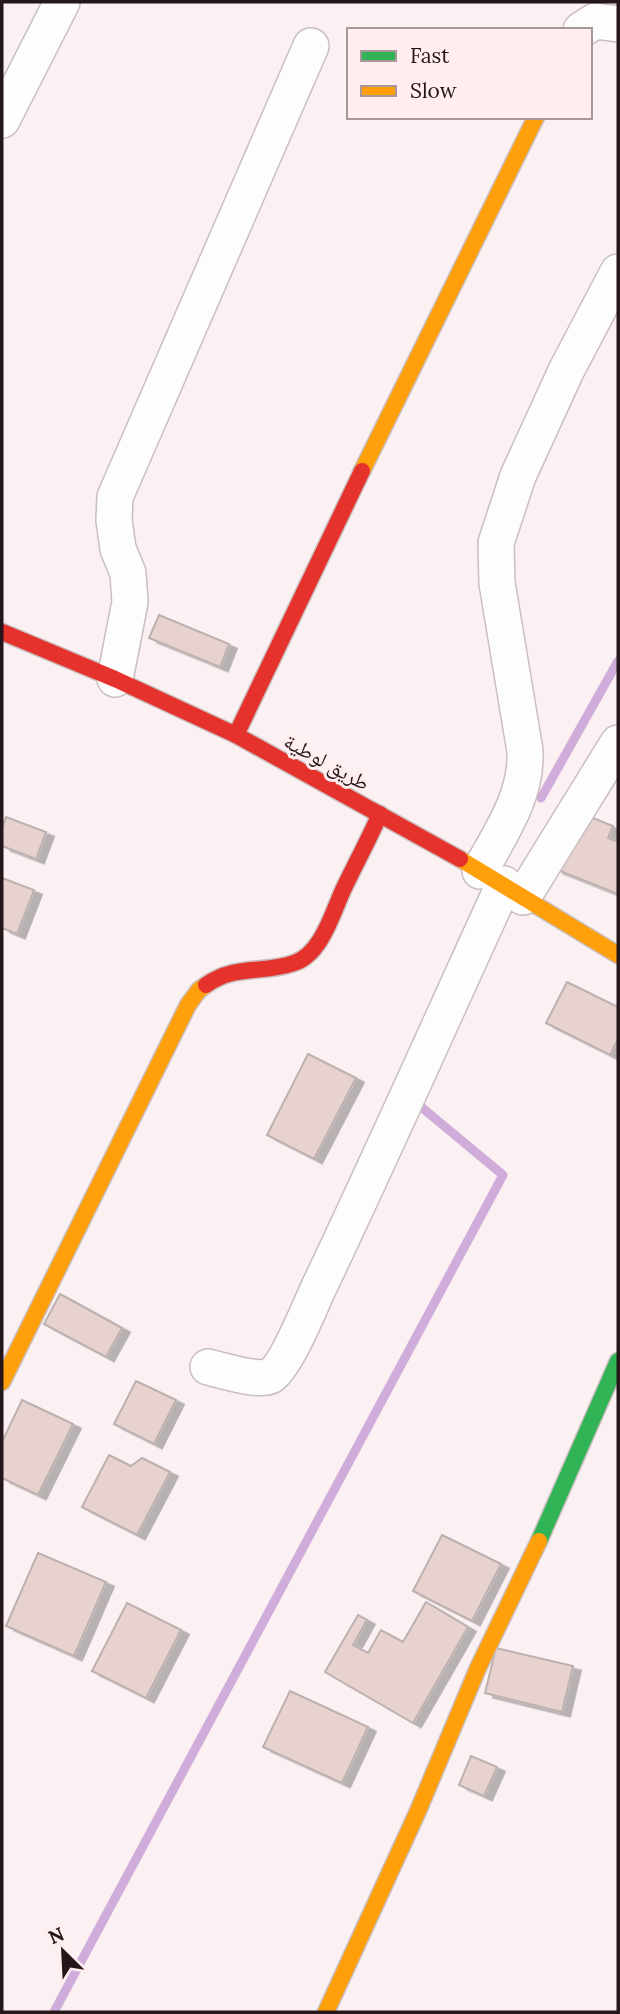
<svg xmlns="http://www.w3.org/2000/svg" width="620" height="2014" viewBox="0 0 620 2014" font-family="Lora,'Noto Naskh Arabic',serif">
	<defs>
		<filter id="shadow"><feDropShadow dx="8" dy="4.5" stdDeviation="0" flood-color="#0004"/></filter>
	</defs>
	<rect width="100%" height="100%" fill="#fbf1f2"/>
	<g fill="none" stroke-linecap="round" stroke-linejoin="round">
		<g stroke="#cfacd9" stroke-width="9">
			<path d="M 541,798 L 618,661"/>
			<path d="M 54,2012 L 503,1175 L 414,1101"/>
		</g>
	</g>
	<g fill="#e7d2cf" stroke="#bdb1b0" stroke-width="2" filter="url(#shadow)">
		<path d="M 159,615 L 229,644 L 220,667 L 149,638 Z"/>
		<path d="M 578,812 L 613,826 L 608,838 L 618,842 L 618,894 L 555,869 Z"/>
		<path d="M 6,817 L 46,832 L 36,859 L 2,846 L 2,828 Z"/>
		<path d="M 2,878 L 34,890 L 17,934 L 2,928 Z"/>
		<path d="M 567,982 L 618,1007 L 618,1039 L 610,1055 L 546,1023 Z"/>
		<path d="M 308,1054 L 356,1078 L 314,1159 L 267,1135 Z"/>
		<path d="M 60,1294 L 122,1328 L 106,1357 L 44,1324 Z"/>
		<path d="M 136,1381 L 176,1400 L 154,1444 L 114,1424 Z"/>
		<path d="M 22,1400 L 73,1424 L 38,1495 L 2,1478 L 2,1442 Z"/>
		<path d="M 109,1455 L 131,1466 L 142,1458 L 170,1472 L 137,1535 L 82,1507 Z"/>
		<path d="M 442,1535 L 501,1564 L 472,1621 L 413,1591 Z"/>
		<path d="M 38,1553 L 106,1582 L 74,1656 L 6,1626 Z"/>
		<path d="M 426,1602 L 468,1627 L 413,1723 L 325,1672 L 358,1615 L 367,1620 L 353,1645 L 368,1653 L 381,1630 L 403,1642 Z"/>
		<path d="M 127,1603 L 181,1630 L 146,1698 L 92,1671 Z"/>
		<path d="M 496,1648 L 573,1666 L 562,1712 L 485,1693 Z"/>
		<path d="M 290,1691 L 368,1727 L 342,1783 L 263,1747 Z"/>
		<path d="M 471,1756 L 497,1767 L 484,1796 L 459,1785 Z"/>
	</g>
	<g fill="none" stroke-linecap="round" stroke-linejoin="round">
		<defs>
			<g id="street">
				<path d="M 581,30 L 595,21 L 618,24"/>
				<path d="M 2,120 L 62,2"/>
				<path d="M 115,679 L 130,602 L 128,573 L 118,549 L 114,520 L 115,497 L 311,46"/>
				<path d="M 480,871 C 501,832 527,796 525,751 L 497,583 L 496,543 L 518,476 L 566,371 L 618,272"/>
				<path d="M 523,897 L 618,743"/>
				<path d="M 208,1367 C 221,1370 259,1382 270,1376 C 285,1368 310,1307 318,1289 C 382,1155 442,1019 504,884"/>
			</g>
			<path id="fast" d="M 539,1541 L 618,1361"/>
			<g id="slow">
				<path d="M 362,471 L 536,117"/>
				<path d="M 460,859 L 618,955"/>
				<path d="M 2,1382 L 188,1005 L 199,990 L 206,985"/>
				<path d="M 326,2012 L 418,1811 L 478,1668 L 539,1541"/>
			</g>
			<g id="jam">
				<path d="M 2,632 L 115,679 L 236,735 L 460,859"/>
				<path d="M 236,735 L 362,471"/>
				<path d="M 206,985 C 236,964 263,974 294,963 C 322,954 333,911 344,888 C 356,863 369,839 380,814"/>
			</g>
		</defs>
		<use href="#street" stroke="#cabebf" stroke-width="38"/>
		<use href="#fast" stroke="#cabebf" stroke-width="19"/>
		<use href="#slow" stroke="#cabebf" stroke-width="19"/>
		<use href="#jam" stroke="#cabebf" stroke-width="19"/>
		<use href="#street" stroke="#fefdfd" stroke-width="35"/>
		<use href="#fast" stroke="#30b455" stroke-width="16"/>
		<use href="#slow" stroke="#ff9f0a" stroke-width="16"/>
		<use href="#jam" stroke="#e5322d" stroke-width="16"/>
	</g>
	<g text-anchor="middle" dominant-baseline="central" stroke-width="6" stroke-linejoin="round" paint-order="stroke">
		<g font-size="21" fill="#251719" stroke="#ffedef">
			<text transform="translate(327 762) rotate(29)">طريق لوطية</text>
		</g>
	</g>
	<rect width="620" height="2014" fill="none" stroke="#251719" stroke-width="7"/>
	<rect x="347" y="28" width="245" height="91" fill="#ffedef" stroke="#a89799" stroke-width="2"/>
	<rect x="361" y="51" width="35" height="10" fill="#30b455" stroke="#a89799" stroke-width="2"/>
	<text x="410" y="63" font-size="21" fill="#251719">Fast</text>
	<rect x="361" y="86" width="35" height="10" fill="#ff9f0a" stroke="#a89799" stroke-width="2"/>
	<text x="410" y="98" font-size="21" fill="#251719">Slow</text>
	<g transform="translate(63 1951) rotate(336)" stroke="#ffedef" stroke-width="5" paint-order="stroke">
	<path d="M0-5L12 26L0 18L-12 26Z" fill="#251719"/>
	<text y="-10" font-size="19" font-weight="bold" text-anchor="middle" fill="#251719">N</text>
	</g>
</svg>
